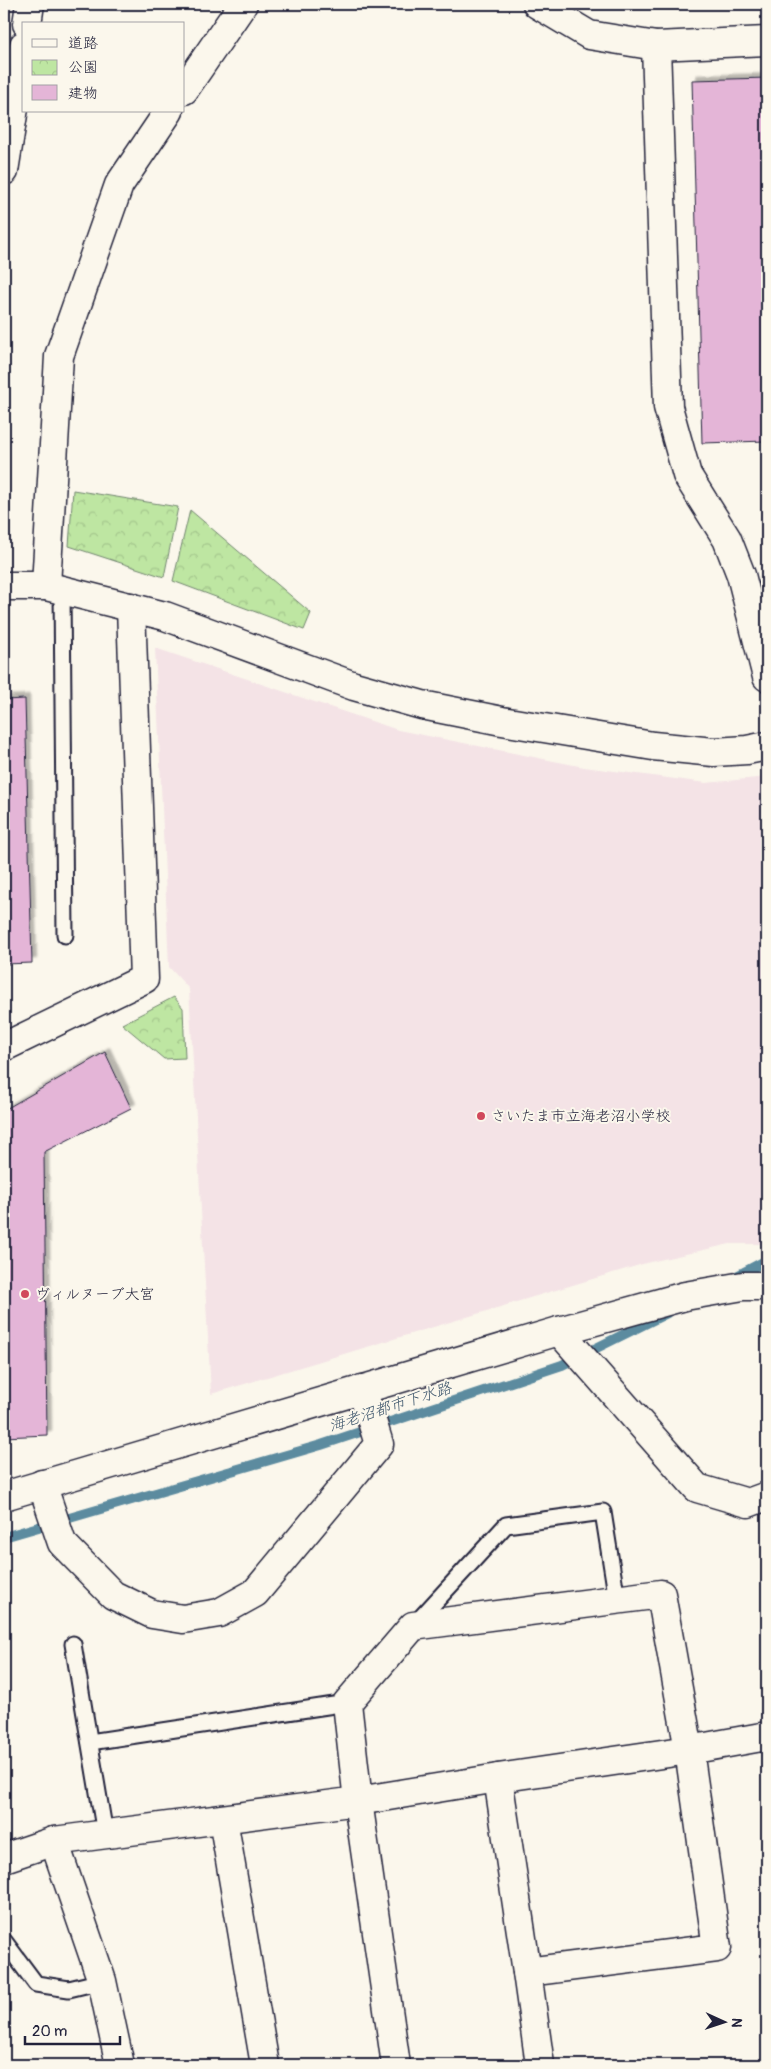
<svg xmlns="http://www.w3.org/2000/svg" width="771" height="2069" viewBox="0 0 771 2069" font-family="Pangolin,'Klee One',sans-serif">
	<defs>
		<pattern id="park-crowns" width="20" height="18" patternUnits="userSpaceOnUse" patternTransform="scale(1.25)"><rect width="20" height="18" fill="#bee6a2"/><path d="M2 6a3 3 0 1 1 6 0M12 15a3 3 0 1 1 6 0" fill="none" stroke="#a3c58c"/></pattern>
		<filter id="shadow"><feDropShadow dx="4.5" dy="-4.5" stdDeviation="1" flood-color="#0004"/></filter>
	</defs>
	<rect width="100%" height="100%" fill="#fbf7ec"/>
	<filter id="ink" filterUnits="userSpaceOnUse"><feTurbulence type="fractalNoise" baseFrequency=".02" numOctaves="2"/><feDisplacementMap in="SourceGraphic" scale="10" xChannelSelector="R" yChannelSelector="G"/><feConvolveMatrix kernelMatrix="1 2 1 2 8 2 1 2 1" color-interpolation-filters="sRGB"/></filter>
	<g filter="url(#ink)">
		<path fill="#f4e3e6" d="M 155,648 L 398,730 L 584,767 L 706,783 L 767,777 L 767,1244 L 730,1244 L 646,1263 L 211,1394 L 189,989 L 169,967 Z"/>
		<g fill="url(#park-crowns)" stroke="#70846e">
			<path d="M 73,490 L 178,507 L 164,577 L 69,546 Z"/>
			<path d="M 190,510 L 311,613 L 304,630 L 173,581 Z"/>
			<path d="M 174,997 L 183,1008 L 185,1058 L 164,1059 L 122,1024 Z"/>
		</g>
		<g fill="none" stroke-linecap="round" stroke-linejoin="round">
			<g stroke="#5c8b9f" stroke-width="10">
				<path d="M 733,1278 L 767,1260"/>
				<path d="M 4,1537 L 321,1445 L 562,1365 L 667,1313"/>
			</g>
		</g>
		<g fill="#e4b5d7" stroke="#22223b" filter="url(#shadow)">
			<path d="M 767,78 L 767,441 L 702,443 L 692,80 Z"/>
			<path d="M 25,699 L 32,963 L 4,964 L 4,700 Z"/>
			<path d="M 105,1052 L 131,1108 L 44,1152 L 47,1435 L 4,1437 L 4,1110 Z"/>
		</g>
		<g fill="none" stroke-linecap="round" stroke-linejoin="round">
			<defs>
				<g id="lane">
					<path d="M 62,590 L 65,935"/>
					<path d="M 414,1625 L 506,1525 L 603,1512 L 617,1600"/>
					<path d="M 73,1644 L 105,1834"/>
					<path d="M 90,1742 L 347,1703"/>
					<path d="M 4,1941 L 36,1984 L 69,1989 L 102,1981"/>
				</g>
				<g id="street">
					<path d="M 537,4 L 589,35 L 656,46 L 767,41"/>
					<path d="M 27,24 L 30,4"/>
					<path d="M 656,46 L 668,407 L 687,475 L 727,539 L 741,575 L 767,677"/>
					<path d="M 4,171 L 24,45"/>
					<path d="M 4,1047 L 144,979 L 131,607"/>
					<path d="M 559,1331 L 697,1488 L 748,1503 L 767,1496"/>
					<path d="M 42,1484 L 62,1543 L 113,1595 L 152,1614 L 183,1619 L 219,1613 L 255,1593 L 379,1444 L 362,1389"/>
					<path d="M 498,1778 L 527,1972"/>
					<path d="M 223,1819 L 265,2065"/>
					<path d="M 54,1841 L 102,1981 L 120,2065"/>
					<path d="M 4,1858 L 54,1841 L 358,1801 L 498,1778 L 689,1750 L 767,1736"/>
					<path d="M 396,2065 L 358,1801 L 347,1703 L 413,1626 L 661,1594 L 689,1750 L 717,1948 L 527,1972 L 540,2065"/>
				</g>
				<g id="secondary">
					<path d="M 184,90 L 243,4"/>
					<path d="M 4,586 L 46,586 L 165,616 L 354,686 L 422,705 L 502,721 L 653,746 L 714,752 L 747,750 L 767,746"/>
					<path d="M 46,586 L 59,356 L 119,185 L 169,111"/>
					<path d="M 4,1496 L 559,1331 L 685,1296 L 743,1286 L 767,1286"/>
				</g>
			</defs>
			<use href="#lane" stroke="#22223b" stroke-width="19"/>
			<use href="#street" stroke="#22223b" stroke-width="31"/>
			<use href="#secondary" stroke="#22223b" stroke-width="31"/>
			<use href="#lane" stroke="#fbf7ec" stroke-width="15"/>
			<use href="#street" stroke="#fbf7ec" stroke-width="28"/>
			<use href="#secondary" stroke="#fbf7ec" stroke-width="28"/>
		</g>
	</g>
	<g fill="#d1495b" stroke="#fbf7ec" stroke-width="2">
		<circle cx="481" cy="1116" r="5"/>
		<circle cx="25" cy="1294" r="5"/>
	</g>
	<g text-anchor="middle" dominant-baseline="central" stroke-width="4" stroke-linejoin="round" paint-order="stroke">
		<g font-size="15" fill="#22223b" stroke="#fbf7ec" text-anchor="start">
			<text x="491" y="1116">さいたま市立海老沼小学校</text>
			<text x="35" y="1294">ヴィルヌーブ大宮</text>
		</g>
		<g font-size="16" font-style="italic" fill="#3f576d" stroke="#fbf7ec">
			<text transform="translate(390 1407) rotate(-18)">海老沼都市下水路</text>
		</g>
	</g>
	<rect width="771" height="2069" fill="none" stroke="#fbf7ec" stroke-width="20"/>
	<rect x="10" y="10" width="751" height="2049" fill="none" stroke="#22223b" stroke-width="2" filter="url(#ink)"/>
	<rect x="22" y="22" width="162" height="90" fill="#fbf7ec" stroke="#a4a2a5"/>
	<rect x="32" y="39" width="25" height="8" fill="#fbf7ec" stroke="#a4a2a5"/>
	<text x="68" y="48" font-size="15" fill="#22223b">道路</text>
	<rect x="32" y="60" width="25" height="15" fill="url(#park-crowns)" stroke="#a4a2a5"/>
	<text x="68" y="72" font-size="15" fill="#22223b">公園</text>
	<rect x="32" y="85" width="25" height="15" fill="#e4b5d7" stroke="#a4a2a5"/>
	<text x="68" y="98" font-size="15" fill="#22223b">建物</text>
	<g transform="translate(724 2022) rotate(93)" stroke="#fbf7ec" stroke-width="4" paint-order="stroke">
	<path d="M0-4L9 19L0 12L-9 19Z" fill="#22223b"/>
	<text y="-8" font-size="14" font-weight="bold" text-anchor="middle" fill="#22223b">N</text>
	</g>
	<path d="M25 2036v8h95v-8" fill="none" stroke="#22223b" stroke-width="2.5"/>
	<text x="32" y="2036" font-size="15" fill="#22223b" stroke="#fbf7ec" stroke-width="4" paint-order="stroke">20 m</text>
</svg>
